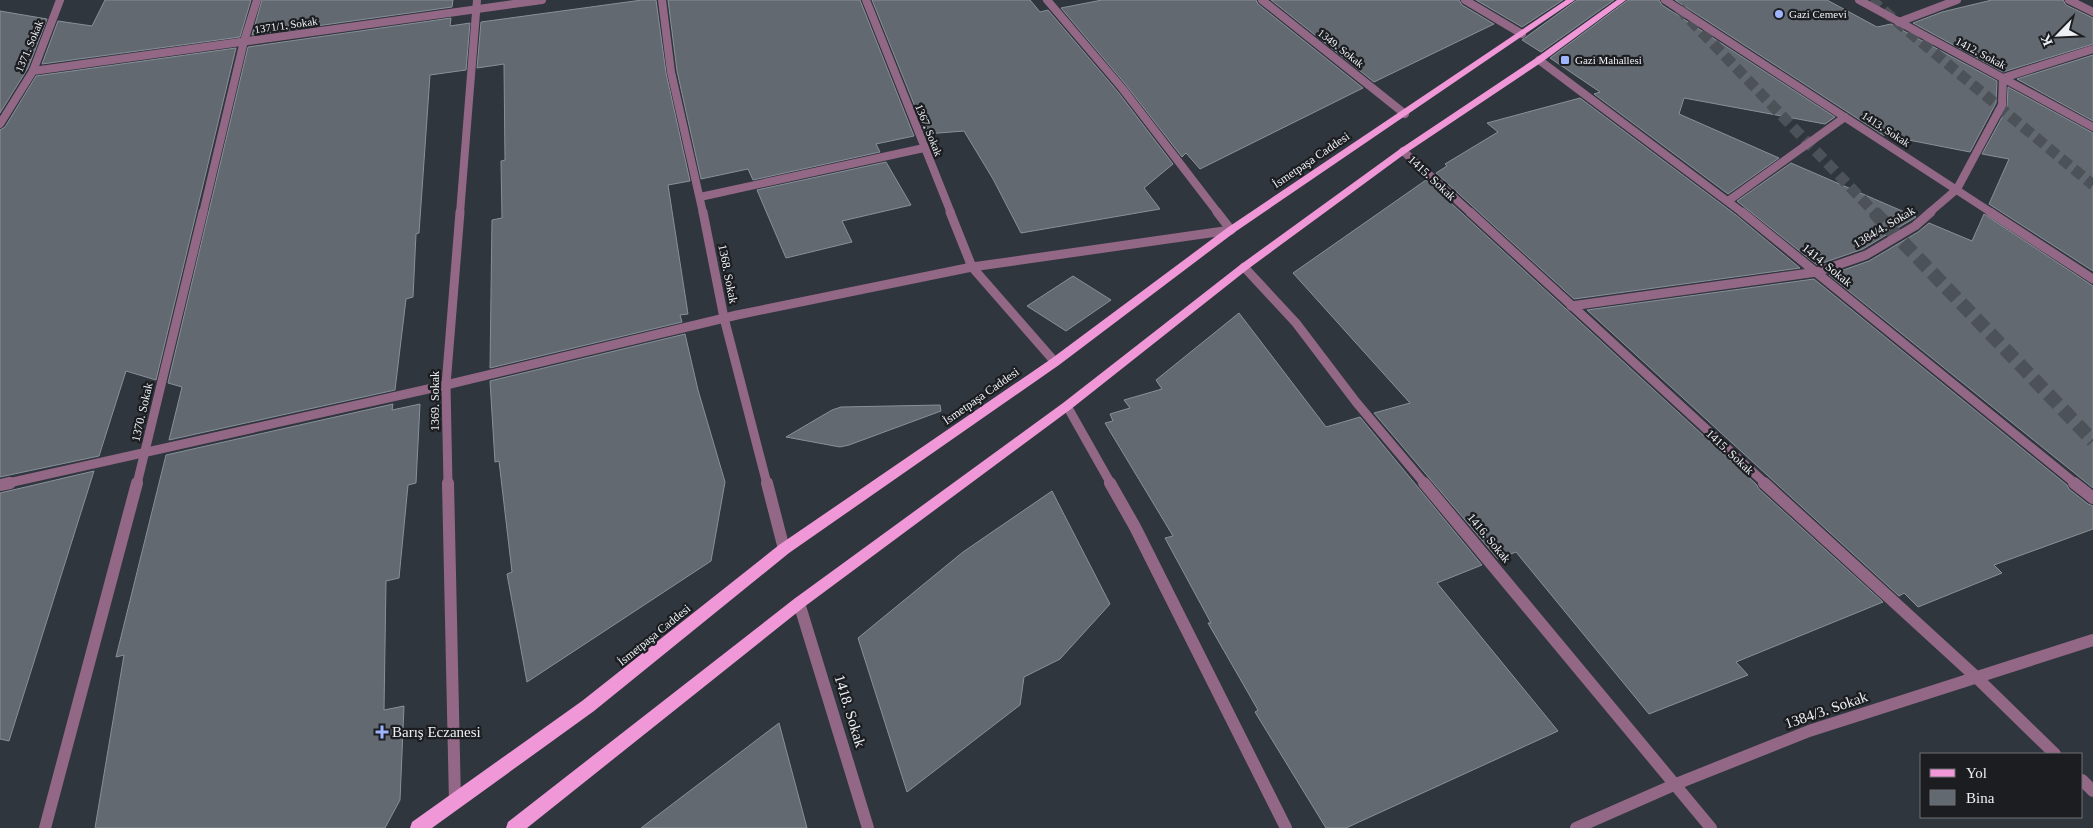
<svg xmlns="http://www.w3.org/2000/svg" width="2093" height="828" viewBox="0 0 2093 828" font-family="'Times New Roman',serif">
	<rect width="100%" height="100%" fill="#30363d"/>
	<g fill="#636971" stroke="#899098">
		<path d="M 105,0 L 251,0 L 240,37 L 42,64 L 58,21 L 92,26 Z"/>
		<path d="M 262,0 L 453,0 L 452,7 L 252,35 Z"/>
		<path d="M 642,0 L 656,0 L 666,73 L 690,181 L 668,185 L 688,314 L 680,315 L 682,322 L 490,368 L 492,220 L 502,218 L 501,161 L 505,160 L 504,64 L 477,68 L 481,22 Z"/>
		<path d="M 668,0 L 860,0 L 914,136 L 876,144 L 880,152 L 753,180 L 748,169 L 701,179 L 677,71 Z"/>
		<path d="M 872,0 L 1030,0 L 1040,12 L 1048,10 L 1118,92 L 1173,164 L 1144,188 L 1160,209 L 1021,233 L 993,179 L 964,131 L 926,134 Z"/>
		<path d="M 1102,0 L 1256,0 L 1258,4 L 1363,88 L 1200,169 L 1186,153 L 1182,157 L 1126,85 L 1061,8 Z"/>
		<path d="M 1271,0 L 1459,0 L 1462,5 L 1494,24 L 1374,82 Z"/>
		<path d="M 1476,0 L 1563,0 L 1522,27 Z"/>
		<path d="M 1577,0 L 1614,0 L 1541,52 L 1522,40 Z"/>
		<path d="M 1628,0 L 1659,0 L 1662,5 L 1835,117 L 1825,124 L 1684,98 L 1679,114 L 1779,158 L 1728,194 L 1594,94 L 1600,92 L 1550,58 Z"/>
		<path d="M 1675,0 L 1827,0 L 1877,27 L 1891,24 L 1997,81 L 1996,103 L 1970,152 L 1883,135 Z"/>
		<path d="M 1992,0 L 2063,0 L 2066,5 L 2093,18 L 2093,44 L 2003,72 L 1913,23 L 1942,12 Z"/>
		<path d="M 0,11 L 47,19 L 28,68 L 0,113 Z"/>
		<path d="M 451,18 L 450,26 L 470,23 L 466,70 L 430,75 L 419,233 L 416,234 L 413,297 L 406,299 L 395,390 L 169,440 L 182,387 L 168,383 L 248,47 Z"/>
		<path d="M 236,48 L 156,380 L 126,371 L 99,456 L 0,477 L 0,130 L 5,127 L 36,76 Z"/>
		<path d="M 2093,55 L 2093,121 L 2017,79 Z"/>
		<path d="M 2008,87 L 2093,133 L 2093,271 L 1989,204 L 2009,159 L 1982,154 L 2007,108 Z"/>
		<path d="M 1580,98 L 1736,215 L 1800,268 L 1574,299 L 1436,173 L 1447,166 L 1445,164 L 1498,132 L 1487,123 Z"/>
		<path d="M 886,162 L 911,205 L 842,221 L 852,242 L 786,258 L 757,190 Z"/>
		<path d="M 1791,163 L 1916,217 L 1863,249 L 1817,265 L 1737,201 Z"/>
		<path d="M 1426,180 L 1756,484 L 1759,489 L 1883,602 L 1736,662 L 1748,675 L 1649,714 L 1516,552 L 1498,559 L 1374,413 L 1410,403 L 1293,273 Z"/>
		<path d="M 1984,214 L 2093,286 L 2093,488 L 1829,275 L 1869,261 L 1918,232 L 1929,223 L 1972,241 Z"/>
		<path d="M 1073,276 L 1111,300 L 1066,331 L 1027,306 Z"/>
		<path d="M 1814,279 L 2067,485 L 2069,489 L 2088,504 L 2093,506 L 2093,529 L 1994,565 L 2002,573 L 1918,607 L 1904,593 L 1899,596 L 1587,310 Z"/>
		<path d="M 1239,313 L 1326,427 L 1360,417 L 1482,565 L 1437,583 L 1558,731 L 1346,828 L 1326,828 L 1255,712 L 1258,710 L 1208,623 L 1211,623 L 1165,538 L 1173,536 L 1105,423 L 1113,421 L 1110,414 L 1130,408 L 1124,400 L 1162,389 L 1156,380 Z"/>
		<path d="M 685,334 L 698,390 L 725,482 L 711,561 L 527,682 L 507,574 L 512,572 L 499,461 L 495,462 L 490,381 Z"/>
		<path d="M 393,404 L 392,410 L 420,404 L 416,483 L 408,485 L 399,578 L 386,581 L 384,710 L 404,706 L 400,800 L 385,828 L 95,828 L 124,655 L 116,657 L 166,455 Z"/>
		<path d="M 940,405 L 941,411 L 849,445 L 840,447 L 786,437 L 832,410 L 841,407 Z"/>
		<path d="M 94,471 L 9,741 L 0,739 L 0,493 Z"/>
		<path d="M 1052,491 L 1110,604 L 1060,659 L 1024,677 L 1020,705 L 907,792 L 858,638 L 963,552 Z"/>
		<path d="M 779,723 L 807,828 L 641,828 Z"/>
	</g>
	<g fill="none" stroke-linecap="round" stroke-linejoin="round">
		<g stroke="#4c5258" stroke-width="11" stroke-dasharray="11 5.5" stroke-linecap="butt">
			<path d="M 1871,0 L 2093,185"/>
			<path d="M 1679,8 L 1875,213"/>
		</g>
		<path stroke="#4c5258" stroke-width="14" stroke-dasharray="14 7" stroke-linecap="butt" d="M 1874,212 L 2093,441"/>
		<g stroke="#936887" stroke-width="8">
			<path d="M 662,0 L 671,72 L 703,213"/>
			<path d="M 866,0 L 951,213"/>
			<path d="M 1047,0 L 1122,88 L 1218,213"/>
			<path d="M 1262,0 L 1405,114"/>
			<path d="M 1465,0 L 1522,34"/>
			<path d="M 1665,0 L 1992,213"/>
			<path d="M 1859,0 L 2093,127"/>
			<path d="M 2069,0 L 2093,12"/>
			<path d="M 1899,22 L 1957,0"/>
			<path d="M 1539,60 L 1743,213"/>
			<path d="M 33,71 L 542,0"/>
			<path d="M 0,124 L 33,71 L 60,0"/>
			<path d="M 1403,151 L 1471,213"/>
			<path d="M 700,197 L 924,148"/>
			<path d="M 1728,201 L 1845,117"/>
			<path d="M 203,213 L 244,41 L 257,0"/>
			<path d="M 460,213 L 477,0"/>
			<path d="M 1929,213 L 1957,189 L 2002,105 L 2003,78 L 2093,49"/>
		</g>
		<g stroke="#936887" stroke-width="9">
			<path d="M 703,212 L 724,318 L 767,484"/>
			<path d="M 950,212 L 972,267 L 1055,362"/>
			<path d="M 1470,212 L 1766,484"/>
			<path d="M 1742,212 L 2076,484"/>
			<path d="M 1990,212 L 2093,279"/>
			<path d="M 1244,267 L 1296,323 L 1356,402 L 1425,484"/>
			<path d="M 1571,306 L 1817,272 L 1866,255 L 1915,226 L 1931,212"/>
			<path d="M 1067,406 L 1111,484"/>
			<path d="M 4,484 L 446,385 L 737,315 L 972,267 L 1231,230 L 1217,212"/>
			<path d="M 137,484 L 203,212"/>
			<path d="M 448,484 L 446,385 L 460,212"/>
		</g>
		<g stroke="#936887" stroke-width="12">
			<path d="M 448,483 L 455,802"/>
			<path d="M 767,483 L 784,549"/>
			<path d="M 1110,483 L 1135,527 L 1286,828"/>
			<path d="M 1424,483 L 1711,828"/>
			<path d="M 1764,483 L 1975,676 L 2055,754"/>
			<path d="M 2074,483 L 2093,498"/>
			<path d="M 0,485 L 10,483"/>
			<path d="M 799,603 L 868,828"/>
			<path d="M 2082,780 L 2093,791"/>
			<path d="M 45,828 L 137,483"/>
			<path d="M 1576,828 L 1676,784 L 1809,731 L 2093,640"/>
		</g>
		<g fill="#f097d8" fill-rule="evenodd">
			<path d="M 1566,0 L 1575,0 L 1235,232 L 1059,365 L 789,553 L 594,711 L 432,828 L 410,828 L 412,822 L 582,701 L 779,545 L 1051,359 L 1227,228 Z"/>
			<path d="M 1617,0 L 1626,0 L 1542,62 L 1406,153 L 1248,269 L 1071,409 L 804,607 L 527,828 L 506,828 L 508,822 L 794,599 L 1063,403 L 1240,265 L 1400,149 L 1536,58 Z"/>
		</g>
	</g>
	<g fill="#9eb4fd" stroke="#1b1d21" stroke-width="2">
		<circle cx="1779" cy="14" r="5"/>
		<rect x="1560" y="55" width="10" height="10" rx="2.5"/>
		<path d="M379.5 724.5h5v5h5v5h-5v5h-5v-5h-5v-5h5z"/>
	</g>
	<g text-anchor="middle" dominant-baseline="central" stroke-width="4.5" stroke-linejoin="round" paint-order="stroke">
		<g font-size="11" fill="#ecf0f4" stroke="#1b1d21" text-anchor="start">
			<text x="1789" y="14">Gazi Cemevi</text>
			<text x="1575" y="60">Gazi Mahallesi</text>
		</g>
		<g font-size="11" fill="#ecf0f4" stroke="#1b1d21">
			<text transform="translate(286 25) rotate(-8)">1371/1. Sokak</text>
			<text transform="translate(29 46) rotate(-67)">1371. Sokak</text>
			<text transform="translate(1341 48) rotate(38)">1349. Sokak</text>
			<text transform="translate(1981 53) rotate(28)">1412. Sokak</text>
			<text transform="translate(1886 129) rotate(33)">1413. Sokak</text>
			<text transform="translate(929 130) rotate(68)">1367. Sokak</text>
		</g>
		<g font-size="12" fill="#ecf0f4" stroke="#1b1d21">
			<text transform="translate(1311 160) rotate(-34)">İsmetpaşa Caddesi</text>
			<text transform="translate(1432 178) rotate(43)">1415. Sokak</text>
			<text transform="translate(1884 227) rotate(-31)">1384/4. Sokak</text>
			<text transform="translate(1827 265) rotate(39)">1414. Sokak</text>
			<text transform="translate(728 274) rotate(79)">1368. Sokak</text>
			<text transform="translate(981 396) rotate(-35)">İsmetpaşa Caddesi</text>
			<text transform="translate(435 401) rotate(-90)">1369. Sokak</text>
			<text transform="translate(142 412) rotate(-77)">1370. Sokak</text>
			<text transform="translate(1730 452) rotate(43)">1415. Sokak</text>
			<text transform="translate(1489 538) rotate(50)">1416. Sokak</text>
			<text transform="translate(654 635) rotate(-39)">İsmetpaşa Caddesi</text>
		</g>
		<g font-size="15" fill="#ecf0f4" stroke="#1b1d21">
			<text transform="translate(1826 710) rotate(-19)">1384/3. Sokak</text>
			<text transform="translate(850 711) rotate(73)">1418. Sokak</text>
		</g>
		<g font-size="15" fill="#ecf0f4" stroke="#1b1d21" text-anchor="start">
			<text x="392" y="732">Barış Eczanesi</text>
		</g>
	</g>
	<rect x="1920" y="753" width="162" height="65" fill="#1b1d21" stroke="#6f7175"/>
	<rect x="1930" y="769" width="25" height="8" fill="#f097d8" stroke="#6f7175"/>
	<text x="1966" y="778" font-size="15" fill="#ecf0f4">Yol</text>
	<rect x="1930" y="790" width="25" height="15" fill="#636971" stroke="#6f7175"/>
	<text x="1966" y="803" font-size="15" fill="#ecf0f4">Bina</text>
	<g transform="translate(2058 35) rotate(246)" stroke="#1b1d21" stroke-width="4" paint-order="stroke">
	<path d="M0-4L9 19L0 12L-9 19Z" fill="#ecf0f4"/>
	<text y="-8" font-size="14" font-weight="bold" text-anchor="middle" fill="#ecf0f4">K</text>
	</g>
</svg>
